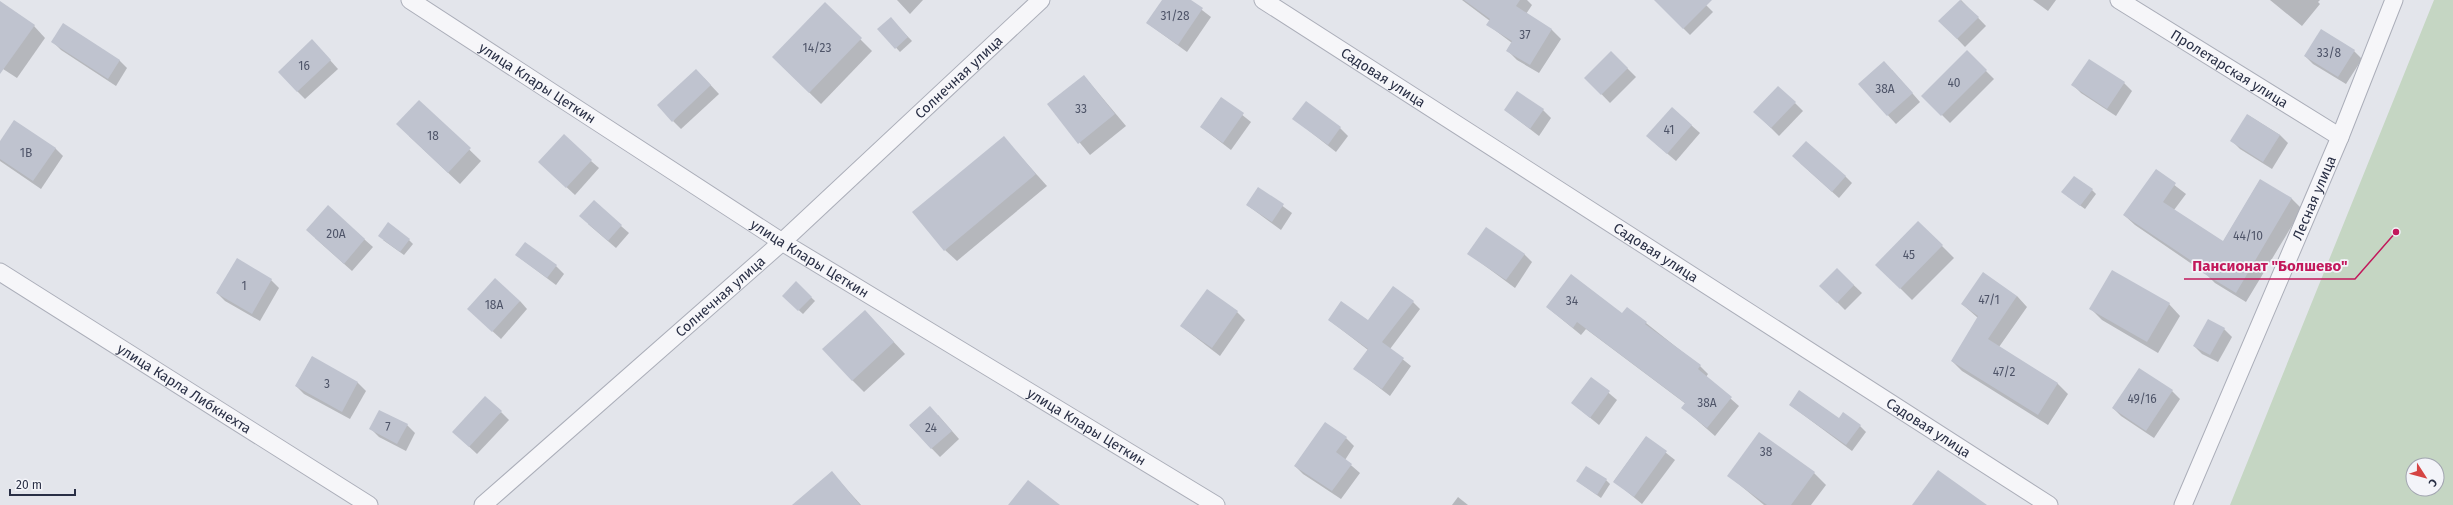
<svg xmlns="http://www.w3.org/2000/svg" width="2453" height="505" viewBox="0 0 2453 505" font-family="'Fira Sans',sans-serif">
	<rect width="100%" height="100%" fill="#e3e5eb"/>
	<path fill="#c5d6c3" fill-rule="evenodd" d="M 2434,0 L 2453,0 L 2453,505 L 2230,505 ZM 2413,465 L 2437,465 L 2437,489 L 2413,489 Z"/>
	<g fill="#0003">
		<path d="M 897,0 L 923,0 L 910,14 Z"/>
		<path d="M 1163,0 L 1189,0 L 1211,17 L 1187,52 L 1147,23 Z"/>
		<path d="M 1462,0 L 1527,0 L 1532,5 L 1526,14 L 1552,30 L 1561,39 L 1539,73 L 1517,60 L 1507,50 L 1512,43 L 1488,25 L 1490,21 Z"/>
		<path d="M 1655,0 L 1701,0 L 1713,12 L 1690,35 Z"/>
		<path d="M 1961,0 L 1986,26 L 1965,47 L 1940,21 Z"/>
		<path d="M 2033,0 L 2056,0 L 2048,11 Z"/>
		<path d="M 2270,0 L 2320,0 L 2318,2 L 2320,4 L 2302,26 Z"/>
		<path d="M 0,2 L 34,26 L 45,38 L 17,78 L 0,67 Z"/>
		<path d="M 825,4 L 872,51 L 821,104 L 773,57 Z"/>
		<path d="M 894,22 L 912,41 L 900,52 L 879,29 Z"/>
		<path d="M 53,42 L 119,60 L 127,68 L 116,86 L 61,50 Z"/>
		<path d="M 320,49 L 338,69 L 305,99 L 297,91 Z"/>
		<path d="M 2354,51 L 2362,59 L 2346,84 L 2313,64 L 2305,56 Z"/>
		<path d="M 1611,52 L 1636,77 L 1610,103 L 1586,78 Z"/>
		<path d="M 1967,52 L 1994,79 L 1950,123 L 1923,96 Z"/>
		<path d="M 1892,70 L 1920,102 L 1896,124 L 1859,84 Z"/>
		<path d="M 1084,76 L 1126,126 L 1090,155 L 1048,104 Z"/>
		<path d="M 704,78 L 719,94 L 681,129 L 673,121 Z"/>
		<path d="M 2124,83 L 2132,91 L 2116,116 L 2081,93 L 2073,85 Z"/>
		<path d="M 1221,98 L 1251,122 L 1231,150 L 1201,127 Z"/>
		<path d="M 419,101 L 481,161 L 460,184 L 409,136 Z"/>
		<path d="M 1795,103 L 1803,111 L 1779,136 L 1763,120 Z"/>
		<path d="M 1672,108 L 1700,133 L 1676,161 L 1656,144 Z"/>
		<path d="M 1505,110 L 1543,110 L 1551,118 L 1539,136 Z"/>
		<path d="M 2248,115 L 2280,135 L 2288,143 L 2272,169 L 2240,149 L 2232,141 Z"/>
		<path d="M 1294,119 L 1340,128 L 1348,136 L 1336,152 Z"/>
		<path d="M 1004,138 L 1047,186 L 957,261 L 945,250 Z"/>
		<path d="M 0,143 L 55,148 L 63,156 L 41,189 L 0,161 Z"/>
		<path d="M 591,161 L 599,168 L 575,195 L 548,170 Z"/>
		<path d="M 1800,163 L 1845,176 L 1852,183 L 1839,198 Z"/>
		<path d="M 2156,171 L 2186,194 L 2174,210 L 2223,242 L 2260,180 L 2292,199 L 2302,209 L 2246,302 L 2215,283 L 2205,273 L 2135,225 L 2124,215 Z"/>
		<path d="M 1258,188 L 1292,213 L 1281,230 L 1247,205 Z"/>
		<path d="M 2092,190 L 2096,194 L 2085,209 L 2067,196 Z"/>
		<path d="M 328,207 L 373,247 L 352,271 L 315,238 Z"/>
		<path d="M 1918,222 L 1954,258 L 1912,300 L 1877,265 Z"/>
		<path d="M 588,224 L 621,226 L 629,233 L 616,248 Z"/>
		<path d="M 383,240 L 409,240 L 413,244 L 404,255 Z"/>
		<path d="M 1469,254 L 1524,254 L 1532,262 L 1515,288 Z"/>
		<path d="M 516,255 L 556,266 L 564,274 L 556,285 Z"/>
		<path d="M 1837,269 L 1862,293 L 1845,310 L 1821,286 Z"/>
		<path d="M 271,280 L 279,288 L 260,321 L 225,301 L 217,293 Z"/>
		<path d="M 796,283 L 815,301 L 803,314 L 783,296 Z"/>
		<path d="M 2017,296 L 2027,307 L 1999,347 L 2057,383 L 2068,394 L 2048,425 L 1962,371 L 1952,361 L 1978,318 L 1962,304 Z"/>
		<path d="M 520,301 L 527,309 L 501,339 L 477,317 Z"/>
		<path d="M 1413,302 L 1420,309 L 1390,349 L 1411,366 L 1390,396 L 1355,369 L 1368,350 L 1329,320 L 1368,321 Z"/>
		<path d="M 2169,304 L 2180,316 L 2158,353 L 2102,320 L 2090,308 Z"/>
		<path d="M 1547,307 L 1646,323 L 1700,366 L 1708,374 L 1706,377 L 1739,406 L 1715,436 L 1683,408 L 1686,404 L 1586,329 L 1581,335 Z"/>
		<path d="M 1237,312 L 1245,320 L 1220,356 L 1181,326 Z"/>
		<path d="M 876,323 L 905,354 L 864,392 L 852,380 Z"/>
		<path d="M 2224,329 L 2232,337 L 2218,362 L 2202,354 L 2194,346 Z"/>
		<path d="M 312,357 L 358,383 L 366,391 L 350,419 L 304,394 L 296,386 Z"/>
		<path d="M 1591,378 L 1617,400 L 1599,425 L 1572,403 Z"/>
		<path d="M 2172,391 L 2180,399 L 2154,438 L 2121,416 L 2113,408 Z"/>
		<path d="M 1790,405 L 1860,426 L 1866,432 L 1852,451 Z"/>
		<path d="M 501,412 L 509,420 L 477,454 L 462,440 Z"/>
		<path d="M 938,415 L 959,439 L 940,457 L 910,426 Z"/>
		<path d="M 407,425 L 415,433 L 406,451 L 379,437 L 371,429 Z"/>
		<path d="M 1646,437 L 1675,460 L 1642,504 L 1614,481 Z"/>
		<path d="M 1346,438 L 1354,446 L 1345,460 L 1360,473 L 1341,499 L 1303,474 L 1295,466 Z"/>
		<path d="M 832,473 L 861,505 L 794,505 Z"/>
		<path d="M 1814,473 L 1826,485 L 1811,505 L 1764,505 L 1729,476 Z"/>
		<path d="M 1606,480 L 1610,484 L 1601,498 L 1577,481 Z"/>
		<path d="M 1458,497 L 1468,505 L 1452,505 Z"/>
	</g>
	<g fill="#bfc3cf">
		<path d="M 1162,0 L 1191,0 L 1203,8 L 1178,45 L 1146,23 Z"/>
		<path d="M 1464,0 L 1520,0 L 1516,6 L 1552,29 L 1530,65 L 1506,51 L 1512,41 L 1486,25 L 1490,19 Z"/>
		<path d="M 1654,0 L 1712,0 L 1683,29 Z"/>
		<path d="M 1960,0 L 1979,17 L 1957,39 L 1938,21 Z"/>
		<path d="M 0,1 L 35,25 L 0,74 Z"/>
		<path d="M 825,2 L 862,38 L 809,93 L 772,57 Z"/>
		<path d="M 891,17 L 908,37 L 895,49 L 877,29 Z"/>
		<path d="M 63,23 L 120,60 L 108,79 L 51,42 Z"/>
		<path d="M 2321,29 L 2355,50 L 2338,77 L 2304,56 Z"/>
		<path d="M 312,39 L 331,60 L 297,92 L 278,72 Z"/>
		<path d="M 1967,50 L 1987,70 L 1941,116 L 1921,96 Z"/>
		<path d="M 1611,51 L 1628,68 L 1601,95 L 1584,78 Z"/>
		<path d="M 2089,59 L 2125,82 L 2107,109 L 2071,85 Z"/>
		<path d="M 1884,61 L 1913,93 L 1887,116 L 1858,84 Z"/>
		<path d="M 696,69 L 711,85 L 672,122 L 657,105 Z"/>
		<path d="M 1084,75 L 1115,114 L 1078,144 L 1047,104 Z"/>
		<path d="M 1778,86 L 1796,102 L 1771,128 L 1753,112 Z"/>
		<path d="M 1517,91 L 1544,109 L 1530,129 L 1504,110 Z"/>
		<path d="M 1221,97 L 1244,113 L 1223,143 L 1200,127 Z"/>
		<path d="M 419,100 L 471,148 L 448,173 L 396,124 Z"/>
		<path d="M 1306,101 L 1341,127 L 1328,145 L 1292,119 Z"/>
		<path d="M 1672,107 L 1692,125 L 1667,154 L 1646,136 Z"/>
		<path d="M 2247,114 L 2280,135 L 2263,162 L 2230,141 Z"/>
		<path d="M 14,120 L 56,148 L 33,181 L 0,159 L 0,141 Z"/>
		<path d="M 564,134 L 592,160 L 566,188 L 538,162 Z"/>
		<path d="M 1004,136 L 1036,174 L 944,251 L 912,212 Z"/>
		<path d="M 1806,141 L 1846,176 L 1832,192 L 1792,156 Z"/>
		<path d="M 2156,169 L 2176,183 L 2163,202 L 2223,241 L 2260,179 L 2292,198 L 2236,293 L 2203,273 L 2205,270 L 2123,215 Z"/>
		<path d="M 2074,176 L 2093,189 L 2080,206 L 2061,192 Z"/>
		<path d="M 1258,187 L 1284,204 L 1272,222 L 1246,205 Z"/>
		<path d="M 594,200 L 622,225 L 608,241 L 579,216 Z"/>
		<path d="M 328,205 L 365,239 L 344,264 L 306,230 Z"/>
		<path d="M 1918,221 L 1943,245 L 1900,289 L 1875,265 Z"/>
		<path d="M 388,222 L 410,239 L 400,252 L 378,236 Z"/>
		<path d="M 1486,227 L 1525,254 L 1506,280 L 1467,254 Z"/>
		<path d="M 525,242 L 557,265 L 547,278 L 515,255 Z"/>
		<path d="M 237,258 L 272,279 L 252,314 L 216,293 Z"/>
		<path d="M 1837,268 L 1854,285 L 1837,303 L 1819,286 Z"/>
		<path d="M 2112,270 L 2170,303 L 2147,342 L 2089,309 Z"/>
		<path d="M 1983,272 L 2017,296 L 1988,339 L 2058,383 L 2038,415 L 1951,361 L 1978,316 L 1961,304 Z"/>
		<path d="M 1571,274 L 1622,313 L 1627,307 L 1647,322 L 1645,324 L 1701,365 L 1698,369 L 1732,397 L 1707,428 L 1681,408 L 1685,403 L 1577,322 L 1573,328 L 1546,307 Z"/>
		<path d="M 495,278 L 520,301 L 492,332 L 467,309 Z"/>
		<path d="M 796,281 L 812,297 L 798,311 L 782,296 Z"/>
		<path d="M 1393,286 L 1414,301 L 1382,342 L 1404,358 L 1382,389 L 1353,369 L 1368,349 L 1328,320 L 1341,301 L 1368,320 Z"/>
		<path d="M 1207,289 L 1238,311 L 1212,348 L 1180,326 Z"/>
		<path d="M 865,310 L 894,342 L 852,381 L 822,349 Z"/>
		<path d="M 2208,319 L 2225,328 L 2210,355 L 2193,346 Z"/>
		<path d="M 312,356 L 358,382 L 342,412 L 295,386 Z"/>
		<path d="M 2139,368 L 2173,390 L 2146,431 L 2112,408 Z"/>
		<path d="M 1591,377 L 1610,391 L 1590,418 L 1571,403 Z"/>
		<path d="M 1799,390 L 1839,418 L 1843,412 L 1861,425 L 1846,445 L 1789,405 Z"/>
		<path d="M 485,396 L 502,411 L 469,447 L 452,432 Z"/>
		<path d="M 930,406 L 952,431 L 931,449 L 909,425 Z"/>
		<path d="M 379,410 L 408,424 L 397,444 L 369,429 Z"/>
		<path d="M 1325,422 L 1347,437 L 1336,452 L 1352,464 L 1332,491 L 1294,466 Z"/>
		<path d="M 1759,432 L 1815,472 L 1791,505 L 1767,505 L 1727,476 Z"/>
		<path d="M 1646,436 L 1667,451 L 1634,497 L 1613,482 Z"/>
		<path d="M 1586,466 L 1607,479 L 1597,495 L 1576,481 Z"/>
		<path d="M 1938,470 L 1987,505 L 1912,505 Z"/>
		<path d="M 832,471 L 860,505 L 792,505 Z"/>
		<path d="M 1028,480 L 1060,505 L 1008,505 Z"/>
	</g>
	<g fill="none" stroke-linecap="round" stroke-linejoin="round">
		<defs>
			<g id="street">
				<path id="s1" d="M 410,0 L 782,242 L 1216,505"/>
				<path id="s2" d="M 1263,0 L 2049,505"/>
				<path id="s3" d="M 2119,0 L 2340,137"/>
				<path id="s4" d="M 0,272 L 369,505"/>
				<path id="s5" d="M 483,505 L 782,242 L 1041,0"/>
				<path id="s6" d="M 2183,505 L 2340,137 L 2394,0"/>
			</g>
		</defs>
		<use href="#street" stroke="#abaeb9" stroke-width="19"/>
		<use href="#street" stroke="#f6f6f9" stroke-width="17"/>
	</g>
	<g text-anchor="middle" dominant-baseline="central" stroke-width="3.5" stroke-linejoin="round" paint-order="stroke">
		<g font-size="12" fill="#4e5468">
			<text x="1175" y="16">31/28</text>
			<text x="1525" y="35">37</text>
			<text x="817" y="48">14/23</text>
			<text x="2329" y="53">33/8</text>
			<text x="304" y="66">16</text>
			<text x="1954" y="83">40</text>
			<text x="1885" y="89">38А</text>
			<text x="1081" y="109">33</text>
			<text x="1669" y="130">41</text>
			<text x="433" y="136">18</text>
			<text x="26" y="153">1В</text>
			<text x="336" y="234">20А</text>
			<text x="2248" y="236">44/10</text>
			<text x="1909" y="255">45</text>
			<text x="244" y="286">1</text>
			<text x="1989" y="300">47/1</text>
			<text x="1572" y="301">34</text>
			<text x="494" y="305">18А</text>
			<text x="2004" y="372">47/2</text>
			<text x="327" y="384">3</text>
			<text x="2142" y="399">49/16</text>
			<text x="1707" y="403">38А</text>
			<text x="388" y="427">7</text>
			<text x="931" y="428">24</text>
			<text x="1766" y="452">38</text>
		</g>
		<g font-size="14" fill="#292f45" stroke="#f3f4f9">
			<text stroke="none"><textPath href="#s3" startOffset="130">Пролетарская улица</textPath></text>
			<text stroke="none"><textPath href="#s5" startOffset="640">Солнечная улица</textPath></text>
			<text stroke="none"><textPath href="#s2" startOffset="143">Садовая улица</textPath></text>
			<text stroke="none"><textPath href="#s1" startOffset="152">улица Клары Цеткин</textPath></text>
			<text stroke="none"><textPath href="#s6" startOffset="334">Лесная улица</textPath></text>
			<text stroke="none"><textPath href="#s2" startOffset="467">Садовая улица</textPath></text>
			<text stroke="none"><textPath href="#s1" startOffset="476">улица Клары Цеткин</textPath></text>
			<text stroke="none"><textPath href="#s5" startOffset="316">Солнечная улица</textPath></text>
			<text stroke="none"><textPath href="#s4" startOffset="218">улица Карла Либкнехта</textPath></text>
			<text stroke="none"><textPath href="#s1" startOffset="800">улица Клары Цеткин</textPath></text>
			<text stroke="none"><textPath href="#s2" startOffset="791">Садовая улица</textPath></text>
		</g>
	</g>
	<path fill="none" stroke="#c2185b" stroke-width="1.5" d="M2396 232L2355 279H2184"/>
	<circle fill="#c2185b" stroke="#f3f4f9" stroke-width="1.5" cx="2396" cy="232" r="4"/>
	<g font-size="15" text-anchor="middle" font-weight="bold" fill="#c2185b" stroke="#f3f4f9" stroke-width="3.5" stroke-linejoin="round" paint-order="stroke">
		<text x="2270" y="271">Пансионат "Болшево"</text>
	</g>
	<g transform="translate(2425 477) rotate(126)"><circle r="19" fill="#f3f4f9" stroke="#a2a5b1"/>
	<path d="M0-3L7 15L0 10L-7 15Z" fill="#d54443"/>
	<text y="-6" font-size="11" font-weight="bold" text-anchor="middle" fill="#292f45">С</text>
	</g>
	<path d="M10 489v6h65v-6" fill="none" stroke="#292f45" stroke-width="2"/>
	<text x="16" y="489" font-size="12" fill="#292f45" stroke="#f3f4f9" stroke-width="3" paint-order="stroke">20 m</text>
</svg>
